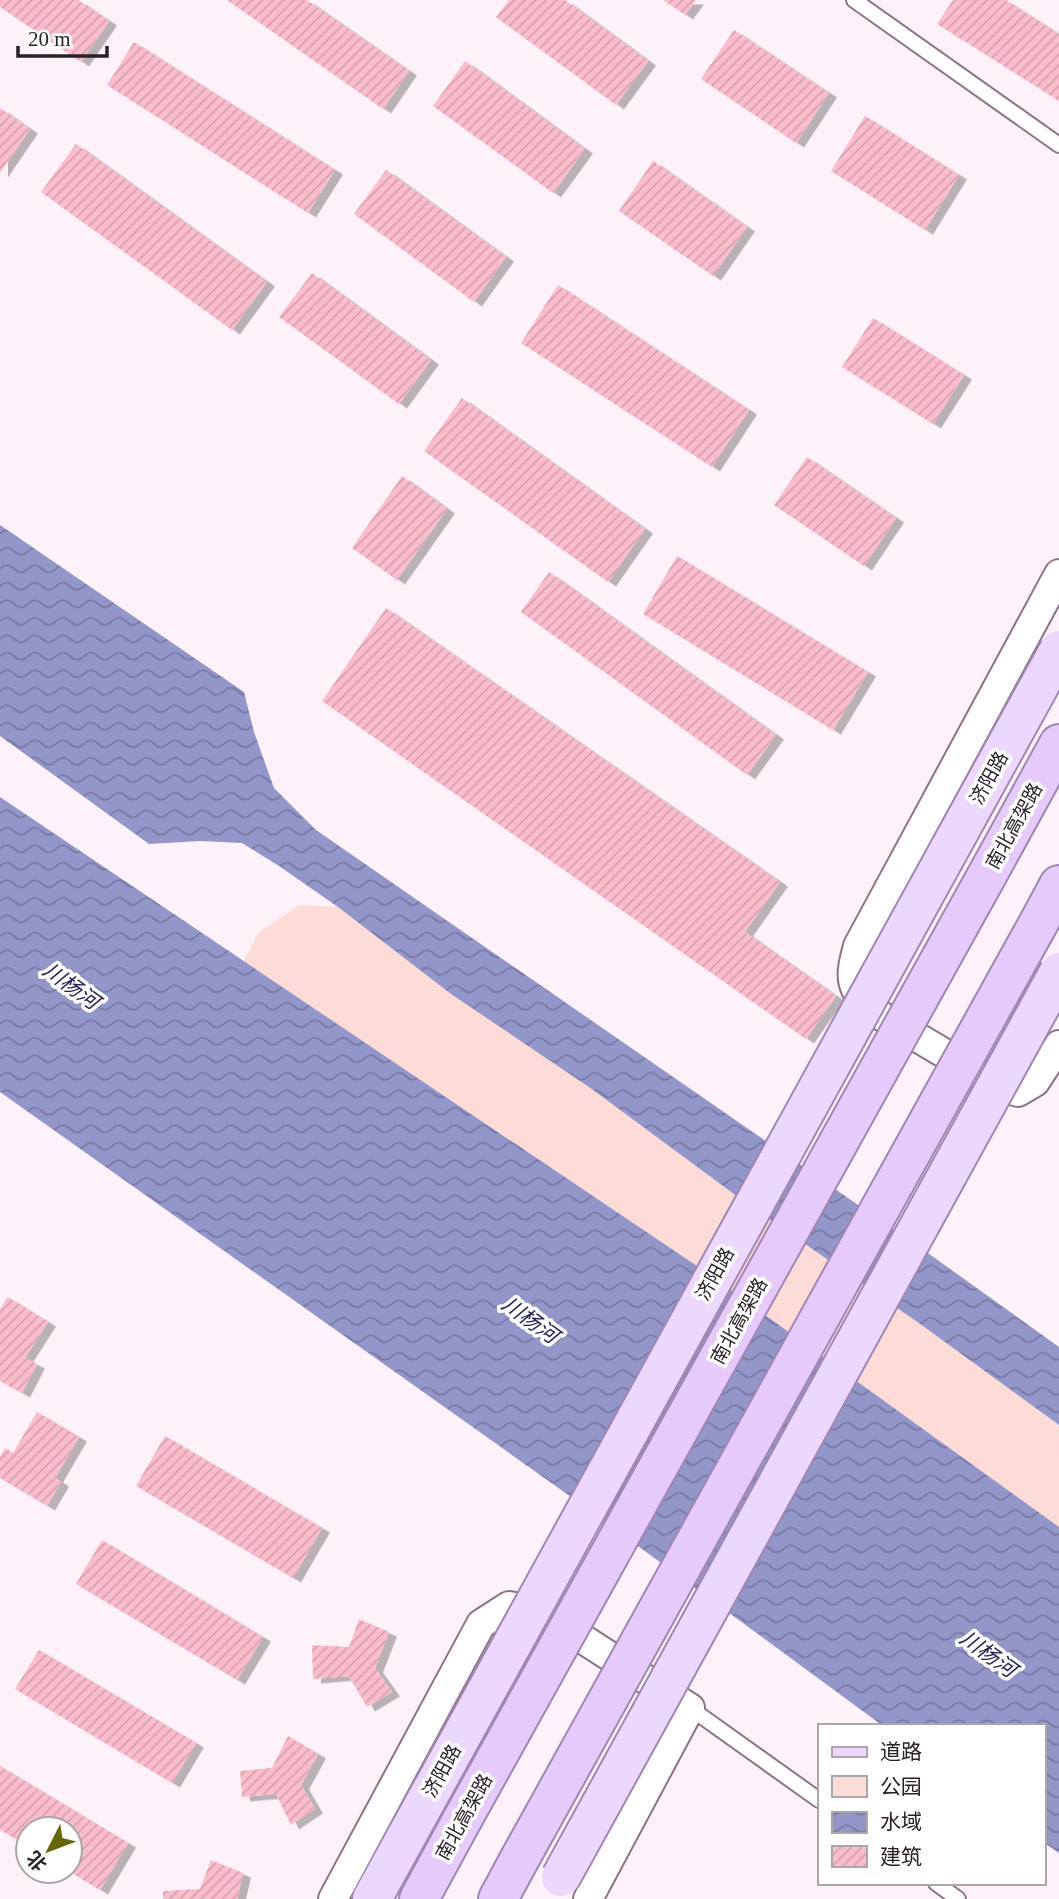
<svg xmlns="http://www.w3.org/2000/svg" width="1059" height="1899" viewBox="0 0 1059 1899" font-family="'Times New Roman','Noto Sans SC',serif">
	<defs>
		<pattern id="water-waves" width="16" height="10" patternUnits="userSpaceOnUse" patternTransform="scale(1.75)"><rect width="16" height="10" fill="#9396c9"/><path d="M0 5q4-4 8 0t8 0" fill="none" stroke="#787aa3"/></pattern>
		<pattern id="building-hatch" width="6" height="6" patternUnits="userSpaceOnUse" patternTransform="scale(1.75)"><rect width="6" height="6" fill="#fbbccb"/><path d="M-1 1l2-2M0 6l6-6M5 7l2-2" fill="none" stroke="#d7a1ae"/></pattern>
		<filter id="shadow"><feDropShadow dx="8" dy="4.5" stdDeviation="0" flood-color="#0004"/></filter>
	</defs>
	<rect width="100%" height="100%" fill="#fdf2fa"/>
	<path fill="#fddcd7" d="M 299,905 L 338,907 L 451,994 L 589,1087 L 742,1200 L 923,1326 L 1059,1425 L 1059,1527 L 700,1268 L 244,961 L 258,933 Z"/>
	<g fill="url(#water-waves)">
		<path d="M 0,525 L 244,692 L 254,732 L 274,788 L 316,830 L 932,1256 L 1059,1347 L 1059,1425 L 923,1326 L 742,1200 L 589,1087 L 451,994 L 338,907 L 279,866 L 242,843 L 200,841 L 149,844 L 0,736 Z"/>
		<path d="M 0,797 L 700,1268 L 1059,1527 L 1059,1853 L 1043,1842 L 1043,1726 L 883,1726 L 574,1499 L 0,1092 Z"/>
	</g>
	<g fill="url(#building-hatch)" filter="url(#shadow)">
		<path d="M 0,0 L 78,0 L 109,21 L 81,62 L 0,7 Z"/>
		<path d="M 227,0 L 307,0 L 409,71 L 383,109 Z"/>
		<path d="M 509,0 L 565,0 L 648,61 L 616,105 L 496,17 Z"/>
		<path d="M 663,0 L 696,0 L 685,15 Z"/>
		<path d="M 953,0 L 1006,0 L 1059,34 L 1059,101 L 937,24 Z"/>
		<path d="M 734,30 L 829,93 L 796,143 L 701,79 Z"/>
		<path d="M 134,42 L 335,170 L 308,213 L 107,85 Z"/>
		<path d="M 465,61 L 585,149 L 553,193 L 433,106 Z"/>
		<path d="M 0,108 L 30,129 L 0,173 Z"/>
		<path d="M 865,116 L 959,175 L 925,230 L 831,171 Z"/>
		<path d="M 76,144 L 267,282 L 232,330 L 41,192 Z"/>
		<path d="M 653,161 L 747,227 L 713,276 L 619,211 Z"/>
		<path d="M 386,170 L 506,257 L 474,302 L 354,214 Z"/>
		<path d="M 312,273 L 431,360 L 399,404 L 279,317 Z"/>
		<path d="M 558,285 L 749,410 L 712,467 L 521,343 Z"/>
		<path d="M 873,318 L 964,375 L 933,424 L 842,367 Z"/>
		<path d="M 462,398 L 645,529 L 608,582 L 424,451 Z"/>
		<path d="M 807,457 L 896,518 L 864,566 L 774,505 Z"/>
		<path d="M 402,476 L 447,509 L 397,580 L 352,548 Z"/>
		<path d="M 677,556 L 868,672 L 833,730 L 643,614 Z"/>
		<path d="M 549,572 L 776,735 L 747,775 L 521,612 Z"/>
		<path d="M 386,608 L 780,882 L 745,932 L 836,996 L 806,1039 L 322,701 Z"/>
		<path d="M 8,1297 L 48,1322 L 25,1358 L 37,1364 L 22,1393 L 0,1381 L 0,1309 Z"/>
		<path d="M 37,1412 L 79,1437 L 55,1478 L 61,1482 L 47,1506 L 0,1478 L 0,1457 L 5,1448 L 13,1453 Z"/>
		<path d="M 165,1436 L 322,1528 L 293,1578 L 136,1486 Z"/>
		<path d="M 102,1540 L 263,1637 L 237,1680 L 76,1584 Z"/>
		<path d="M 359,1619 L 389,1632 L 375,1668 L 392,1692 L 367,1707 L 349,1676 L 313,1679 L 312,1645 L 349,1647 Z"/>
		<path d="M 39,1650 L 196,1743 L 172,1783 L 15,1689 Z"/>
		<path d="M 288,1736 L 318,1754 L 301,1785 L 315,1809 L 291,1825 L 276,1794 L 242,1797 L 240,1771 L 272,1768 Z"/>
		<path d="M 0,1766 L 128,1843 L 100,1890 L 70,1872 L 70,1829 L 28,1829 L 28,1846 L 0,1830 Z"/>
		<path d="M 211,1860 L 243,1873 L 237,1899 L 163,1899 L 163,1891 L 200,1889 Z"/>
	</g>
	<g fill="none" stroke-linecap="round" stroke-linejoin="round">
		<defs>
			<g id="service">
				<path d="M 854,0 L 1059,145"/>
				<path d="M 690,1708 L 819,1800"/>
				<path d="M 936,1883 L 958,1899"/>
			</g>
			<g id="minor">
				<path d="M 1059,574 L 858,946 C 850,976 849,983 868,1008 L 1001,1087 L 1018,1092 L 1035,1082 L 1059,1045"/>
				<path d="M 333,1899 L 481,1624 L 509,1606 L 541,1612 L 690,1708 L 588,1899"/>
			</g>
			<path id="primary" d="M 372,1899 L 427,1799"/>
			<g id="trunk">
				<path d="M 986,877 L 1059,744"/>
				<path d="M 1043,915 L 1059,885"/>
				<path d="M 419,1899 L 462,1820"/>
				<path d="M 498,1899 L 519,1860"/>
			</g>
		</defs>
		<use href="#service" stroke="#8b7485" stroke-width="18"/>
		<use href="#minor" stroke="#8b7485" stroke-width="32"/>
		<use href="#primary" stroke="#a086b2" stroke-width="42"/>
		<use href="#trunk" stroke="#a086b2" stroke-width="42"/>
		<use href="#service" stroke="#fff" stroke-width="14"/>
		<use href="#minor" stroke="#fff" stroke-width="28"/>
		<use href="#primary" stroke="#ecd7fd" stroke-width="38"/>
		<use href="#trunk" stroke="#e6cafc" stroke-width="38"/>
		<defs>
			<g id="primary-bridge">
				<path d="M 427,1799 L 1059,650"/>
				<path d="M 561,1877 L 1059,972"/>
			</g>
			<g id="trunk-bridge">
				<path d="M 462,1820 L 986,877"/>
				<path d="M 519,1860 L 1043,915"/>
			</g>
		</defs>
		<use href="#primary-bridge" stroke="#a086b2" stroke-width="42" stroke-linecap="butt"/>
		<use href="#trunk-bridge" stroke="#a086b2" stroke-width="42" stroke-linecap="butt"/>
		<use href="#primary-bridge" stroke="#ecd7fd" stroke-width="38"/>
		<use href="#trunk-bridge" stroke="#e6cafc" stroke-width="38"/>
	</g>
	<g text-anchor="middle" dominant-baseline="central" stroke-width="7" stroke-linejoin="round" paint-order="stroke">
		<g font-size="19" fill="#2a2128" stroke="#fff">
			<text transform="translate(989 778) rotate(-61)">济阳路</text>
			<text transform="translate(1014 826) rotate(-61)">南北高架路</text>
			<text transform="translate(715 1274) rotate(-61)">济阳路</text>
			<text transform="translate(739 1321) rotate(-61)">南北高架路</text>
			<text transform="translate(442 1771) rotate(-61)">济阳路</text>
			<text transform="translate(464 1817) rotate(-61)">南北高架路</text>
		</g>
		<g font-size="21" font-style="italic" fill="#241d5a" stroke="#fff">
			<text transform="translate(71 986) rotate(36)">川杨河</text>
			<text transform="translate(530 1320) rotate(36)">川杨河</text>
			<text transform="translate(988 1654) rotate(36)">川杨河</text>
		</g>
	</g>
	<rect x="818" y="1724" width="228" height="161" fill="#ffffff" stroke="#aaa6a9" stroke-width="2"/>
	<rect x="832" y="1747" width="35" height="10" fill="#ecd7fd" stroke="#aaa6a9" stroke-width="2"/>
	<text x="880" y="1759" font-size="21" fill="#2a2128">道路</text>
	<rect x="832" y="1776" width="35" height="21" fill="#fddcd7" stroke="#aaa6a9" stroke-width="2"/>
	<text x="880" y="1794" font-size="21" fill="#2a2128">公园</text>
	<rect x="832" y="1812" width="35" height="21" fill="url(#water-waves)" stroke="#aaa6a9" stroke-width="2"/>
	<text x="880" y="1829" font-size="21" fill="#2a2128">水域</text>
	<rect x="832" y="1846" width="35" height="21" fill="url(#building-hatch)" stroke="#aaa6a9" stroke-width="2"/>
	<text x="880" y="1864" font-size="21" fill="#2a2128">建筑</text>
	<g transform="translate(49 1850) rotate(228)"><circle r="33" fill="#ffffff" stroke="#aaa6a9" stroke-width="2"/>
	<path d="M0-5L12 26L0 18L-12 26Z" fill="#656702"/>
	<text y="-10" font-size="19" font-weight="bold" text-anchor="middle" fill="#2a2128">北</text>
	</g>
	<path d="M18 46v10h89v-10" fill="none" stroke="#2a2128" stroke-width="3.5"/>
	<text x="28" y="46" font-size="21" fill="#2a2128" stroke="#ffffff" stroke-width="5" paint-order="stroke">20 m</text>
</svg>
